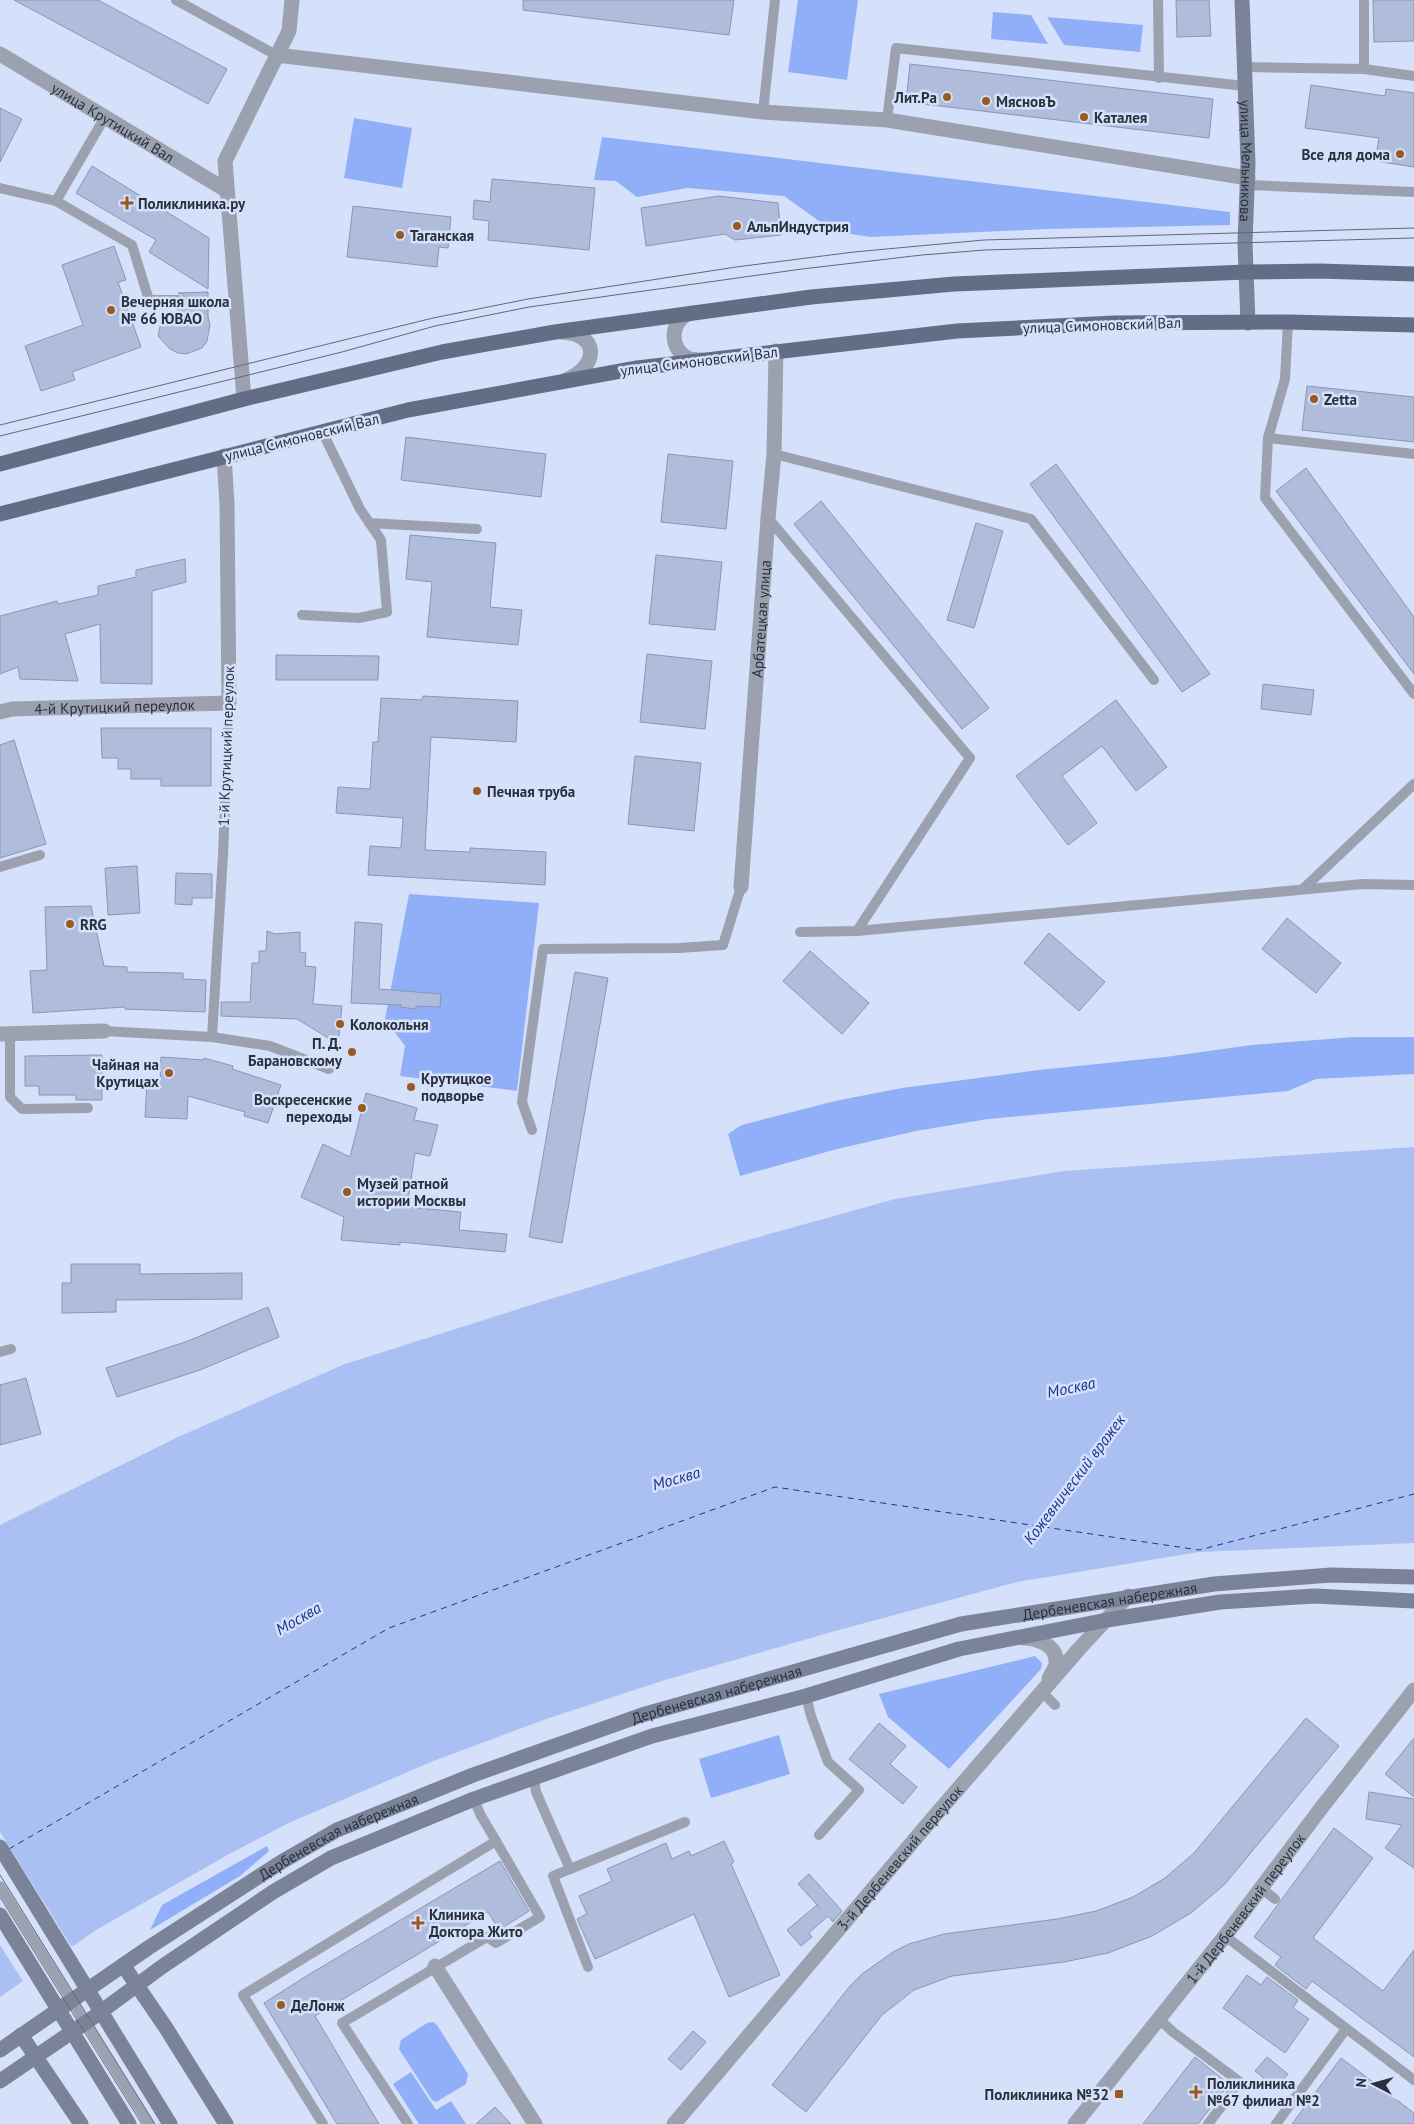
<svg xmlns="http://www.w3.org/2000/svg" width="1414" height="2124" viewBox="0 0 1414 2124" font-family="'PT Sans',sans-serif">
	<rect width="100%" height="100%" fill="#d5e0fa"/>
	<g fill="#91aff8">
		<path d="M 798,0 L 858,0 L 847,80 L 788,72 Z"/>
		<path d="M 993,12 L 1031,15 L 1048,44 L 991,39 Z"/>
		<path d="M 1047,17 L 1143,25 L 1140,52 L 1064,45 Z"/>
		<path d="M 354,118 L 412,128 L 402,188 L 344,178 Z"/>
		<path d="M 602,137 L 1230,212 L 1230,225 L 1047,229 L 870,237 L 833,231 L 784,196 L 687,188 L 637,197 L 616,181 L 594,180 Z"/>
		<path d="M 409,894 L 539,903 L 517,1091 L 400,1076 L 405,1046 L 385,1019 Z"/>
		<path d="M 1354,1037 L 1414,1037 L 1414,1074 L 1316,1079 L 1288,1091 L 988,1119 L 916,1131 L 837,1149 L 740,1176 L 728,1134 L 742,1125 L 835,1101 L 902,1088 L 1039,1070 L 1165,1057 L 1252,1045 Z"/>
		<path d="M 1035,1656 L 1042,1663 L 1041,1669 L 949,1769 L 888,1717 L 879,1694 Z"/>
		<path d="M 779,1735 L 790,1774 L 711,1798 L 699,1759 Z"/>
		<path d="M 267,1846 L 269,1851 L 240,1876 L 150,1930 L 162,1905 Z"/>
		<path d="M 433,2022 L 437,2025 L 468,2074 L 466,2084 L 436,2102 L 432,2100 L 399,2049 L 401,2040 L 427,2023 Z"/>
		<path d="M 411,2072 L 436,2110 L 451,2101 L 466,2124 L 419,2124 L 393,2084 Z"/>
	</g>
	<path fill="#aabff2" d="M 1414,1147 L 1414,1543 L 1199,1552 L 1017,1582 L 835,1631 L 665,1680 L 546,1719 L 431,1762 L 291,1822 L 231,1853 L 96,1930 L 0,1997 L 0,1525 L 178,1437 L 345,1364 L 547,1300 L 737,1243 L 895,1199 L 1064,1171 Z"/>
	<path fill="#d5e0fa" d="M 0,1832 L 73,1949 L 24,1983 L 0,1945 Z"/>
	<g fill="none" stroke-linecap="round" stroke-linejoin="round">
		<path stroke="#1d3491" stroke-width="1" stroke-dasharray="6 5" stroke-linecap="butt" d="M 9,1849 L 389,1628 L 775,1487 L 1199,1550 L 1414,1494"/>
	</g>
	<g fill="#afbcdc" stroke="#8996b4">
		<path d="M 14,0 L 98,0 L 227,69 L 208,104 Z"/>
		<path d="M 523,0 L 734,0 L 729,35 L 523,10 Z"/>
		<path d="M 1176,0 L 1209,0 L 1211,36 L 1177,37 Z"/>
		<path d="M 1373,0 L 1414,0 L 1414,41 L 1374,42 Z"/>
		<path d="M 910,64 L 1213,99 L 1209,138 L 906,102 Z"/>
		<path d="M 1311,85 L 1385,96 L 1386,89 L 1414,93 L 1414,167 L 1375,161 L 1379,138 L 1305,128 Z"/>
		<path d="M 0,108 L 22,119 L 0,162 Z"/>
		<path d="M 92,166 L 209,238 L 208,289 L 149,252 L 156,240 L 76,193 Z"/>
		<path d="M 492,179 L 595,188 L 589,250 L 488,240 L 489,221 L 473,219 L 474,200 L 490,202 Z"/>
		<path d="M 719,196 L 778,203 L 781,235 L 735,240 L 725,234 L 646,246 L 641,208 Z"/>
		<path d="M 353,206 L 451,217 L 448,248 L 439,247 L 437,267 L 347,257 Z"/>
		<path d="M 114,246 L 126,280 L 118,282 L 141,347 L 72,372 L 75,380 L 41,391 L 25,346 L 83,325 L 62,265 Z"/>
		<path d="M 208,292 L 208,317 L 210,325 L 207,341 L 202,348 L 186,354 L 178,353 L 170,349 L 158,336 L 162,318 L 178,318 L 178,307 L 184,304 L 185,300 L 182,294 L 178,293 Z"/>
		<path d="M 1307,386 L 1414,397 L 1414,442 L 1302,430 Z"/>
		<path d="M 406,437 L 546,454 L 541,497 L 401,480 Z"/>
		<path d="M 668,454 L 733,461 L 726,529 L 661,522 Z"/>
		<path d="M 1056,464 L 1210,674 L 1182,692 L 1030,484 Z"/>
		<path d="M 1306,468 L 1414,617 L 1414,674 L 1276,491 Z"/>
		<path d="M 821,501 L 989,708 L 962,729 L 794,524 Z"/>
		<path d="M 976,523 L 1003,531 L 974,628 L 947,620 Z"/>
		<path d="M 410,535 L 496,543 L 490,607 L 522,610 L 518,645 L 427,637 L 432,582 L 406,579 Z"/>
		<path d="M 656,555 L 722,562 L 715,630 L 649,624 Z"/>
		<path d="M 185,559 L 186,582 L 152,591 L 152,684 L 101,683 L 100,624 L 65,634 L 78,681 L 20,679 L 18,667 L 0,674 L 0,616 L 57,601 L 58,604 L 98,595 L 98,586 L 136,577 L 136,570 Z"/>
		<path d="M 647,654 L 712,661 L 705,729 L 640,722 Z"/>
		<path d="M 276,655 L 379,656 L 378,680 L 276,680 Z"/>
		<path d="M 1263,684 L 1314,690 L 1311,715 L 1261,709 Z"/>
		<path d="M 423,696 L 518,701 L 516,742 L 431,737 L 425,850 L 470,852 L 470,848 L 546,852 L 545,885 L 368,875 L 370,846 L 401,848 L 403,818 L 336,813 L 338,787 L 370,789 L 373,742 L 378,742 L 381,698 L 422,700 Z"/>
		<path d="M 1116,700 L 1167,767 L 1136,791 L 1102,746 L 1062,776 L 1097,823 L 1068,845 L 1016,776 Z"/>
		<path d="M 101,728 L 211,728 L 211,786 L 161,786 L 161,779 L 131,779 L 131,769 L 118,769 L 118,758 L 102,758 Z"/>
		<path d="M 14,740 L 46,844 L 0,858 L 0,745 Z"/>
		<path d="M 635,756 L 701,763 L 694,831 L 628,824 Z"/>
		<path d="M 137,866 L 140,913 L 108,915 L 105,868 Z"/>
		<path d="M 176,873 L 212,874 L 212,898 L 192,898 L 192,905 L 175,904 Z"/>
		<path d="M 91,906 L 104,966 L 127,967 L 127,972 L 183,973 L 183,979 L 206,980 L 205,1012 L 125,1009 L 125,1007 L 33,1013 L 30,971 L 47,970 L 45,907 Z"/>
		<path d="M 1287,918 L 1341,963 L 1316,993 L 1262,949 Z"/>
		<path d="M 355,922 L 382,924 L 379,989 L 441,994 L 440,1007 L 416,1006 L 416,1009 L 400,1007 L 401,1005 L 351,1003 Z"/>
		<path d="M 267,931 L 275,934 L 300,932 L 300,952 L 306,953 L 305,966 L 316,967 L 313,1004 L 342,1006 L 338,1044 L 297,1019 L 221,1016 L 221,1002 L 250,1002 L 252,963 L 259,963 L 259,951 L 266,951 Z"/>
		<path d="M 1049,933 L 1105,982 L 1079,1011 L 1024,963 Z"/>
		<path d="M 810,951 L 869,1003 L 842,1034 L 783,981 Z"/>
		<path d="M 575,972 L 608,978 L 562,1243 L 529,1237 Z"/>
		<path d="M 102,1055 L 102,1100 L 76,1100 L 76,1095 L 39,1095 L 39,1086 L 25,1086 L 25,1056 Z"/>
		<path d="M 161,1057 L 204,1060 L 204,1058 L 233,1066 L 232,1069 L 281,1085 L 268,1123 L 244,1116 L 245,1112 L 188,1096 L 187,1119 L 145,1117 L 147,1082 L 160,1082 Z"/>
		<path d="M 366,1093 L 417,1108 L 414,1120 L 438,1125 L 430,1156 L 415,1153 L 407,1207 L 461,1212 L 459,1230 L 507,1234 L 505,1252 L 400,1242 L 400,1245 L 341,1240 L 344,1217 L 301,1197 L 323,1144 L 350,1157 Z"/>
		<path d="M 71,1264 L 140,1264 L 140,1274 L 242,1273 L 242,1299 L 116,1300 L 116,1312 L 62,1313 L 62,1283 L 71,1283 Z"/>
		<path d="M 268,1307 L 279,1337 L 200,1370 L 117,1397 L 106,1368 L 188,1341 Z"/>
		<path d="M 26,1378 L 41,1434 L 0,1445 L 0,1385 Z"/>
		<path d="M 1306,1718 L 1339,1746 L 1225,1884 L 1191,1913 L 1152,1936 L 1108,1953 L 1064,1962 L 952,1976 L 914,1990 L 882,2015 L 806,2112 L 772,2085 L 850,1986 L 862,1974 L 893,1952 L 909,1944 L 944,1934 L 1057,1919 L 1096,1911 L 1133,1897 L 1165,1878 L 1194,1853 Z"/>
		<path d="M 879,1723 L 906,1746 L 890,1764 L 917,1787 L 903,1804 L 849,1759 Z"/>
		<path d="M 1414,1738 L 1414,1797 L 1385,1774 Z"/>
		<path d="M 1369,1792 L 1414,1799 L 1414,1868 L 1385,1848 L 1402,1825 L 1366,1819 Z"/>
		<path d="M 1334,1828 L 1373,1858 L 1313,1938 L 1383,1991 L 1414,1950 L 1414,2057 L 1312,1981 L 1306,1989 L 1275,1965 L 1281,1957 L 1254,1937 Z"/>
		<path d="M 724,1841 L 734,1862 L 731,1864 L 780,1975 L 729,1997 L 694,1914 L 595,1959 L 577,1919 L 587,1914 L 579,1896 L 612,1881 L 607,1869 L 666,1843 L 672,1859 L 689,1851 L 691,1856 Z"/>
		<path d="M 500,1861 L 529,1911 L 499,1930 L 488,1912 L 315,2016 L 379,2124 L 337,2124 L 264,2003 L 308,1975 Z"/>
		<path d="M 809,1874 L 842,1911 L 833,1922 L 828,1916 L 809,1933 L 812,1937 L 801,1946 L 787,1930 L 817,1905 L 821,1909 L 798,1884 Z"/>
		<path d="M 1247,1975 L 1261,1985 L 1267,1977 L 1298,2000 L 1293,2008 L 1309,2019 L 1285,2053 L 1223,2008 Z"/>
		<path d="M 693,2031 L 706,2042 L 681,2070 L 668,2059 Z"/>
		<path d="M 1195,2057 L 1229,2084 L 1198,2124 L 1143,2124 Z"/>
		<path d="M 1267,2057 L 1288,2074 L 1276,2088 L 1255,2071 Z"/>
		<path d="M 1341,2058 L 1414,2113 L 1414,2124 L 1292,2124 Z"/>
		<path d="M 495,2107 L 511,2124 L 476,2124 Z"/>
	</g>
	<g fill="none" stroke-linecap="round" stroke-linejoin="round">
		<g stroke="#9ba1af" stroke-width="10">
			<path d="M 176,0 L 276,55"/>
			<path d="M 1158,0 L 1159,78"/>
			<path d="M 1364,0 L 1364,69"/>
			<path d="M 1244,67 L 1364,69 L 1414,76"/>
			<path d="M 763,112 L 775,0"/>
			<path d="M 105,117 L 56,201 L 132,245 L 149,300 L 178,300"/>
			<path d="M 887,120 L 896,48 L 1245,86"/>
			<path d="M 1248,185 L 1414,192"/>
			<path d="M 0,188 L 56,201"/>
			<path d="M 1288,322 L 1285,379 L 1268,438 L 1414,454"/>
			<path d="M 1268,438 L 1265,498 L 1414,694"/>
			<path d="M 774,454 L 1031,519 L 1154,680"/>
			<path d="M 768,518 L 970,758 L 857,931"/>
			<path d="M 369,523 L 477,529"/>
			<path d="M 302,615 L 359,618 L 387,612 L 381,540 L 360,509 L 322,431"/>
			<path d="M 0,867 L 40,855"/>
			<path d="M 1303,889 L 1414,784"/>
			<path d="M 800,932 L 857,931 L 1363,884 L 1414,885"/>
			<path d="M 104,1031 L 212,1037 L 270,1046 L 329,1069"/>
			<path d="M 10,1033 L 10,1097 L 22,1109 L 88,1108"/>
			<path d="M 212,1037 L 223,855 L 229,703"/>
			<path d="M 532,1130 L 522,1102 L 543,949 L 679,948 L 723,945 L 741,887"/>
			<path d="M 0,1352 L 11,1349"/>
			<path d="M 1042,1692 L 1055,1705"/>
			<path d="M 806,1696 L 811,1716 L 828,1762 L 859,1790 L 819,1835"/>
			<path d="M 534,1778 L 536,1792 L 570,1869 L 685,1822"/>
			<path d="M 570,1869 L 553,1876 L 588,1967"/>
			<path d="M 0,1886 L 149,2124"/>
			<path d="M 1261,1888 L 1275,1899"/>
			<path d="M 1225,1936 L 1414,2080"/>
			<path d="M 1158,2018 L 1173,2032 L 1240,2082 L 1208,2124"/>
			<path d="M 323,2124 L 243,1995 L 496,1841 L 480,1814 L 474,1799"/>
			<path d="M 408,2124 L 342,2023 L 487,1937 L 496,1943 L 540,1917 L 496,1841"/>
			<path d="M 1276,2124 L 1346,2029"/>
		</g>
		<g stroke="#9ba1af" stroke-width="15">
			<path id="s1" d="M 0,54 L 226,190"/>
			<path d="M 276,55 L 763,112 L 887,120 L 1248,178"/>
			<path d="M 692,313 C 669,318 668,351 690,359 C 694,360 699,360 702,360"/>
			<path d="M 561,332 C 599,333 600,366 566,380"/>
			<path d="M 244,399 L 225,161 L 289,31 L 292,0"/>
			<path id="s2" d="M 0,712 L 12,709 L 229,703 L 227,504 L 224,456"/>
			<path id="s3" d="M 741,887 L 768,518 L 774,454 L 776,351"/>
			<path d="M 0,1034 L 104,1031"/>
			<path d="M 1023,1638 C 1037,1638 1058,1645 1056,1664 C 1055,1669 1051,1674 1049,1679"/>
			<path d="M 435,1966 L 535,2124"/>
			<path id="s4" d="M 674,2124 L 932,1819 L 1078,1650 L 1128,1596"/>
			<path id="s5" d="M 1075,2124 L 1225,1936 L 1322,1807 L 1414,1690"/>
		</g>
		<g stroke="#7a8397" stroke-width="15">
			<path id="s6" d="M 1242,0 L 1248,163 L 1245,243 L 1248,323"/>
			<path d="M 0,1847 L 170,2124"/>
			<path d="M 0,1915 L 129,2124"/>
			<path d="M 123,1965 L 166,2028 L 226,2124"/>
			<path d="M 21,2035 L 81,2124"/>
			<path id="s7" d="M 0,2050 L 148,1948 L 283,1861 L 337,1830 L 473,1775 L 642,1715 L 961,1624 L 1214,1584 L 1331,1575 L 1414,1577"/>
			<path d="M 0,2081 L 91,2019 L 163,1966 L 273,1892 L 331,1858 L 474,1799 L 652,1736 L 806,1696 L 959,1649 L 1107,1620 L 1220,1602 L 1315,1596 L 1414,1601"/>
		</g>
		<g stroke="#636d85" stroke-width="15">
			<path d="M 0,464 L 244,399 L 442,352 L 555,332 L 811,297 L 954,284 L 1246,272 L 1319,271 L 1414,274"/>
			<path d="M 0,514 L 408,410 L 637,368 L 957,331 L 1114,323 L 1288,322 L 1414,325"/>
		</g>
		<g stroke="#616879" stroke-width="1">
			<path d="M 0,425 L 433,318 L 528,299 L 736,267 L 854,252 L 984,240 L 1414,228"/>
			<path d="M 0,436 L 342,352 L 435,326 L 529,307 L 802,269 L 922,255 L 985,250 L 1414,238"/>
			<path d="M 0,1875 L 155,2124"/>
			<path d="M 0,1897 L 142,2124"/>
		</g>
	</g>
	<g fill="#995923" stroke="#d5e0fa" stroke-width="2">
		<circle cx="947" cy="97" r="5"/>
		<circle cx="986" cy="101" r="5"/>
		<circle cx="1084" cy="117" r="5"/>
		<circle cx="1400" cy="154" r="5"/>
		<path d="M124.5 195.5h5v5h5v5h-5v5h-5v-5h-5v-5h5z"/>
		<circle cx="737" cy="226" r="5"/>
		<circle cx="400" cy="235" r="5"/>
		<circle cx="111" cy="310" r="5"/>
		<circle cx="1314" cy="399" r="5"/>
		<circle cx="477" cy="791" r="5"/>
		<circle cx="70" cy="924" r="5"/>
		<circle cx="340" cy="1024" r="5"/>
		<circle cx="352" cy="1052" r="5"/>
		<circle cx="169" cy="1073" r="5"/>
		<circle cx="411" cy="1087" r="5"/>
		<circle cx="362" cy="1108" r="5"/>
		<circle cx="347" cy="1192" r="5"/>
		<path d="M415.5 1915.5h5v5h5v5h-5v5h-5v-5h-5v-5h5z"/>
		<circle cx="281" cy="2005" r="5"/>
		<path d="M1193.5 2084.5h5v5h5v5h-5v5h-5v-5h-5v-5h5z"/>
		<rect x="1114" y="2089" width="10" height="10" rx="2.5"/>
	</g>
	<g text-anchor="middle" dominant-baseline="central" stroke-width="5" stroke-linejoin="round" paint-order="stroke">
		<g font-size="15" font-weight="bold" fill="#2b303d" stroke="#d5e0fa" text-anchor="start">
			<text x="937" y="97" text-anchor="end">Лит.Рa</text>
			<text x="996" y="101">МясновЪ</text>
			<text x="1094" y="117">Каталея</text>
			<text x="1390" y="154" text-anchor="end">Все для дома</text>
			<text x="138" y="203">Поликлиника.ру</text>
			<text x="747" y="226">АльпИндустрия</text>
			<text x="410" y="235">Таганская</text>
			<text x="121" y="301">Вечерняя школа<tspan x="121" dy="17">№ 66 ЮВАО</tspan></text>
			<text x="1324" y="399">Zetta</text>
			<text x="487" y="791">Печная труба</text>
			<text x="80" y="924">RRG</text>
			<text x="350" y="1024">Колокольня</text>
			<text x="342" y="1043" text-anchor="end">П. Д.<tspan x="342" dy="17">Барановскому</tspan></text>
			<text x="159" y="1064" text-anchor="end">Чайная на<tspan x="159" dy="17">Крутицах</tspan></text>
			<text x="421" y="1078">Крутицкое<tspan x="421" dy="17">подворье</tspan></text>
			<text x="352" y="1099" text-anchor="end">Воскресенские<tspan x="352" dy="17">переходы</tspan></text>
			<text x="357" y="1183">Музей ратной<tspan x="357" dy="17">истории Москвы</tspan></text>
			<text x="429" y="1914">Клиника<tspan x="429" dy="17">Доктора Жито</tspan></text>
			<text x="291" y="2005">ДеЛонж</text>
			<text x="1207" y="2083">Поликлиника<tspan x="1207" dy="17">№67 филиал №2</tspan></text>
			<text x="1109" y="2094" text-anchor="end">Поликлиника №32</text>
		</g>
		<g font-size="15" fill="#2b303d" stroke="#d5e0fa">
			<text stroke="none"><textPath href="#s1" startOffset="132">улица Крутицкий Вал</textPath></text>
			<text stroke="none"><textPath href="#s6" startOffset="161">улица Мельникова</textPath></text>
			<text transform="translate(1102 325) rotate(-2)">улица Симоновский Вал</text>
			<text transform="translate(699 361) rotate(-7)">улица Симоновский Вал</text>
			<text transform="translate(302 437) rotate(-14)">улица Симоновский Вал</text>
			<text stroke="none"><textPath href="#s3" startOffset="269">Арбатецкая улица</textPath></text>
			<text stroke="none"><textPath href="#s2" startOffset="115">4-й Крутицкий переулок</textPath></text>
			<text transform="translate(226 746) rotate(-88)">1-й Крутицкий переулок</text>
			<text stroke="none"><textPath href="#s7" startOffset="1211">Дербеневская набережная</textPath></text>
			<text stroke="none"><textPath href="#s7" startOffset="806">Дербеневская набережная</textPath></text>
			<text stroke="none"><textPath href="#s7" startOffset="401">Дербеневская набережная</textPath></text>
			<text stroke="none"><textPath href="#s4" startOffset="349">3-й Дербеневский переулок</textPath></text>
			<text stroke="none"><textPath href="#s5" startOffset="275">1-й Дербеневский переулок</textPath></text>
		</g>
		<g font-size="16" font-style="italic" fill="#1d3491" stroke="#d5e0fa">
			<text transform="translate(1071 1387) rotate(-12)">Москва</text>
			<text transform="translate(676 1478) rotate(-16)">Москва</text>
			<text transform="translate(1074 1479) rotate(-53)">Кожевнический вражек</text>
			<text transform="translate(298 1618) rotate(-30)">Москва</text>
		</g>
	</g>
	<g transform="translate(1374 2084) rotate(276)" stroke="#d5e0fa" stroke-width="4" paint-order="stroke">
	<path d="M0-4L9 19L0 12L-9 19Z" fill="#2b303d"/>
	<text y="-8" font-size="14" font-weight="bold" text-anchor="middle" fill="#2b303d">N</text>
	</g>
</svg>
